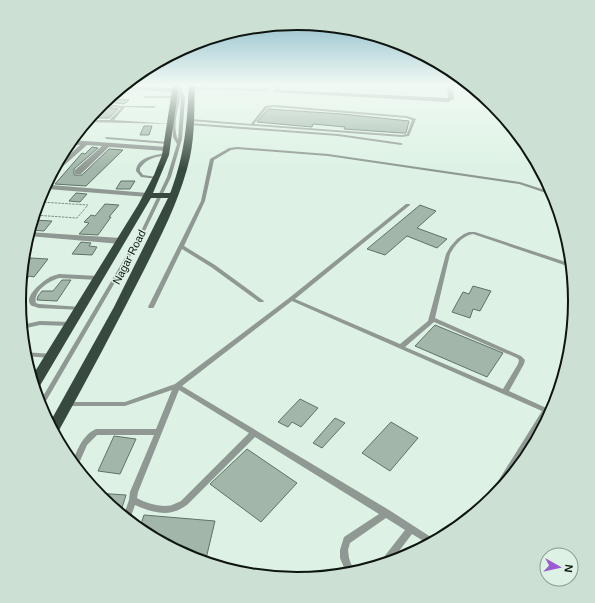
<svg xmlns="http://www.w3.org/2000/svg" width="595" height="603" viewBox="0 0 595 603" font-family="Helvetica,sans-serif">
	<rect width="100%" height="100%" fill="#ddf2e4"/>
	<g fill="#a2b6a9" stroke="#5f7266">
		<path d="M 112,99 L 129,100 L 124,104 L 108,102 Z"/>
		<path d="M 99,106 L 100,106 L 118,109 L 109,118 L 89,118 Z"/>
		<path d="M 268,109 L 342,114 L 409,121 L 406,133 L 402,133 L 344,129 L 345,127 L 313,124 L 312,127 L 257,122 Z"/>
		<path d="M 144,126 L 152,126 L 149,135 L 140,135 Z"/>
		<path d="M 92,147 L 98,148 L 74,169 L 74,175 L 82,175 L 109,149 L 123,150 L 86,186 L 55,184 L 82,153 L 85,154 Z"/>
		<path d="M 121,181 L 135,181 L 130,189 L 116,189 Z"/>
		<path d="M 76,193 L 87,194 L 80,202 L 69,201 Z"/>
		<path d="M 105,204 L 119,205 L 109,217 L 111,217 L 98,235 L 79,234 L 89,223 L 84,222 L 91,215 L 95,216 Z"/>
		<path d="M 420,205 L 436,211 L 417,228 L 447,239 L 437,248 L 407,236 L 385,255 L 367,249 Z"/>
		<path d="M 32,220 L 52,221 L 44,231 L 29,230 Z"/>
		<path d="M 81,242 L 91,243 L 89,246 L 97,247 L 92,255 L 72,254 Z"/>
		<path d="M 31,258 L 48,259 L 34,277 L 29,276 L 27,279 L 21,279 L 22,268 Z"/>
		<path d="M 62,280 L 71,280 L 57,301 L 37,300 L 38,296 L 42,291 L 53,291 Z"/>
		<path d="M 473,286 L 491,291 L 480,311 L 473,309 L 470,318 L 452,312 L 463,292 L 469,294 Z"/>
		<path d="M 435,325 L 503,353 L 487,377 L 415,346 Z"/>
		<path d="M 300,399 L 318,408 L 301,427 L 292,422 L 288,427 L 278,422 Z"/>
		<path d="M 335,418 L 345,423 L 322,448 L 313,443 Z"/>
		<path d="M 391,422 L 418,438 L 390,471 L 362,453 Z"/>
		<path d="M 114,436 L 136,439 L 120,474 L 98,471 Z"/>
		<path d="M 247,449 L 297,483 L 261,522 L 210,484 Z"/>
		<path d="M 96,493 L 126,495 L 120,514 L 100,498 Z"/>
		<path d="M 144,515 L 215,521 L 205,563 L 191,559 L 143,533 L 139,530 Z"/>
	</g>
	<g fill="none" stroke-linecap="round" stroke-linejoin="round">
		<path stroke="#808f85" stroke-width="1" stroke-dasharray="2.5 1" stroke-linecap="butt" d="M 34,215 L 77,218 L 88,205 L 41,202 L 36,208"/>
		<g fill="#8f9892" fill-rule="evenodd">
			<path d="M 180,84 L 183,84 L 182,90 L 185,98 L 182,139 L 171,177 L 146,229 L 42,408 L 40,408 L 39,403 L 142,229 L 167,177 L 177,144 L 173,137 L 172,124 L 86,122 L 88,120 L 110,120 L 111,118 L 121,108 L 100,105 L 102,103 L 121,106 L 154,106 L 156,107 L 154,108 L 125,107 L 114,120 L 172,124 L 175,106 ZM 181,95 L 181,98 L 178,140 C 172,126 178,109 181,95 Z"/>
			<path d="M 268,84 L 270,84 L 270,89 L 265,91 L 192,89 L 191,88 L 192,87 L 265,89 L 268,88 Z"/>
			<path d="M 145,96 L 173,96 L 175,97 L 173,98 L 144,98 L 143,97 Z"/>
			<path d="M 274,105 L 407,116 L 416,119 L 409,136 L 402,137 L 191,121 L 189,120 L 191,119 L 251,124 L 265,106 ZM 274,107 L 407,118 L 412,120 L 407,134 L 402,135 L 254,124 L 267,108 Z"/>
			<path d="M 189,123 L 338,134 L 401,143 L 403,144 L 401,145 L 338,136 L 190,125 L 188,124 Z"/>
			<path d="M 106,137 L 168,142 L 170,143 L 168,144 L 107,139 L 105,138 Z"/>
			<path d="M 237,147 L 328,154 L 520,182 L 554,193 L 555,196 L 519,184 L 328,156 L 237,149 L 231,150 L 214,160 L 205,201 L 184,246 L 215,265 L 264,301 L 263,302 L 259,302 L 211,267 L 182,249 L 154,307 L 153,308 L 149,308 L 148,307 L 201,201 L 210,159 L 229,148 Z"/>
			<path d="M 166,153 L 167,153 L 167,155 C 156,157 147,158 140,168 L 140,171 L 143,175 L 157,177 L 157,179 L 141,177 L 136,171 C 137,157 155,155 166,153 Z"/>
			<path d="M 406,204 L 410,204 L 410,205 L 295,299 L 400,344 L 428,321 L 446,254 L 450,247 L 457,239 L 464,234 L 469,232 L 475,232 L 572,264 L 573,267 L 570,267 L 473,234 C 462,236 455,245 450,254 L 435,318 L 521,356 L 525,360 L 524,364 L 509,391 L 553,411 L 551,415 L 547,414 L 499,492 L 494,499 L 485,506 L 484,504 L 485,502 L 542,411 L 292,301 L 182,386 L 389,510 L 437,541 L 430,545 L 412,534 L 390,563 L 379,566 L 379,565 L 380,562 L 405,530 L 386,518 L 350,543 L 348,550 L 349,558 L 351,564 L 359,573 L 349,575 L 345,570 L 340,558 L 340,550 L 344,537 L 379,514 L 255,437 L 187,505 C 182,508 178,511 172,512 C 161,515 146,510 135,505 L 129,522 L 123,517 L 129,500 L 130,492 L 154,435 L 97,435 L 87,445 L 77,468 L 72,463 C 77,451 82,435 96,429 L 156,429 L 172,390 L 125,406 L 65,406 L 64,404 L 65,402 L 125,402 L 175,384 L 289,298 ZM 434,322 L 517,358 L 519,360 L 518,364 L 503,389 L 405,347 ZM 179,390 L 249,433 L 181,501 C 178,502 175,504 172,505 C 163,508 145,503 137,498 L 138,492 Z"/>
			<path d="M 59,274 L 99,276 L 102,278 L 99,280 L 59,278 C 49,281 33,291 36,303 L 39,304 L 81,307 L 83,308 L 84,309 L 83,310 L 38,308 C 37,307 33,306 32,306 C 21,298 43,281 50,277 C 52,276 56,275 59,274 Z"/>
			<path d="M 40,321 L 72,322 L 75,324 L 72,326 L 40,325 L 22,329 L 21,325 Z"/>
			<path d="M 24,352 L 52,354 L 54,355 L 55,356 L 54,357 L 52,358 L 24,356 Z"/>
		</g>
		<g fill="#8f9892" fill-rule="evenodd">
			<path d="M 277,84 L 282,84 L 279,90 L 448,98 L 447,84 L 453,84 L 454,99 L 448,102 L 274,92 Z"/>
			<path d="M 123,86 L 175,88 L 178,90 L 175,92 L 119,89 Z"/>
			<path d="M 71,140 L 167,147 L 170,149 L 167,151 L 109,147 L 81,174 L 75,174 L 75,170 L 102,146 L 87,145 L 61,168 L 57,168 L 57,166 L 80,145 L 69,144 Z"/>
			<path d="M 54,174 L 58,176 L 51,185 L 148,193 L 152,195 L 148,197 L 47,189 L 45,193 L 41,193 L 51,176 Z"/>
			<path d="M 29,232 L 121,238 L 125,241 L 121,244 L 28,236 Z"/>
		</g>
		<path fill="#38493f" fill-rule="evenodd" d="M 173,84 L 179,84 L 169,155 L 153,193 L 170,193 L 171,191 C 185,153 187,124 189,84 L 195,84 C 194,109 195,133 190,157 C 181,197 162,234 144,270 C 116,325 87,380 57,434 L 54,435 L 49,424 L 114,307 L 168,198 L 151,198 L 38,389 L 35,390 L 31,378 L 138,205 L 154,175 L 162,155 Z"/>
	</g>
	<linearGradient id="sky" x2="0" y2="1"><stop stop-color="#7ab1c3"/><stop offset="0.5" stop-color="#f0f9f3"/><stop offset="1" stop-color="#f0f9f3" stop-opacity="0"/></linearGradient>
	<rect width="595" height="169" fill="url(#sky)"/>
	<g text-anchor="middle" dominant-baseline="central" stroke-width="3" stroke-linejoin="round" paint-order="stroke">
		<g font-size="11" fill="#0e1511" stroke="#ddf2e4">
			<text transform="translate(129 257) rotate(-63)">Nagar Road</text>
		</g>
	</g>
	<path d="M0 0H595V603H0ZM26 301a271 271 0 1 1 542 0a271 271 0 1 1-542 0Z" fill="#cce0d3" fill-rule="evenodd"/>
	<path fill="none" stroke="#0e1511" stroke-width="2" d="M26 301a271 271 0 1 1 542 0a271 271 0 1 1-542 0Z"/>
	<g transform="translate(559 567) rotate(98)"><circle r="19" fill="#ddf2e4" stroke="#8a9a90"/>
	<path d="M0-3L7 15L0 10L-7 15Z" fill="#9c5bd1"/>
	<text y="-6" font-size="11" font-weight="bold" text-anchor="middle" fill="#0e1511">N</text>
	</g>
</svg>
